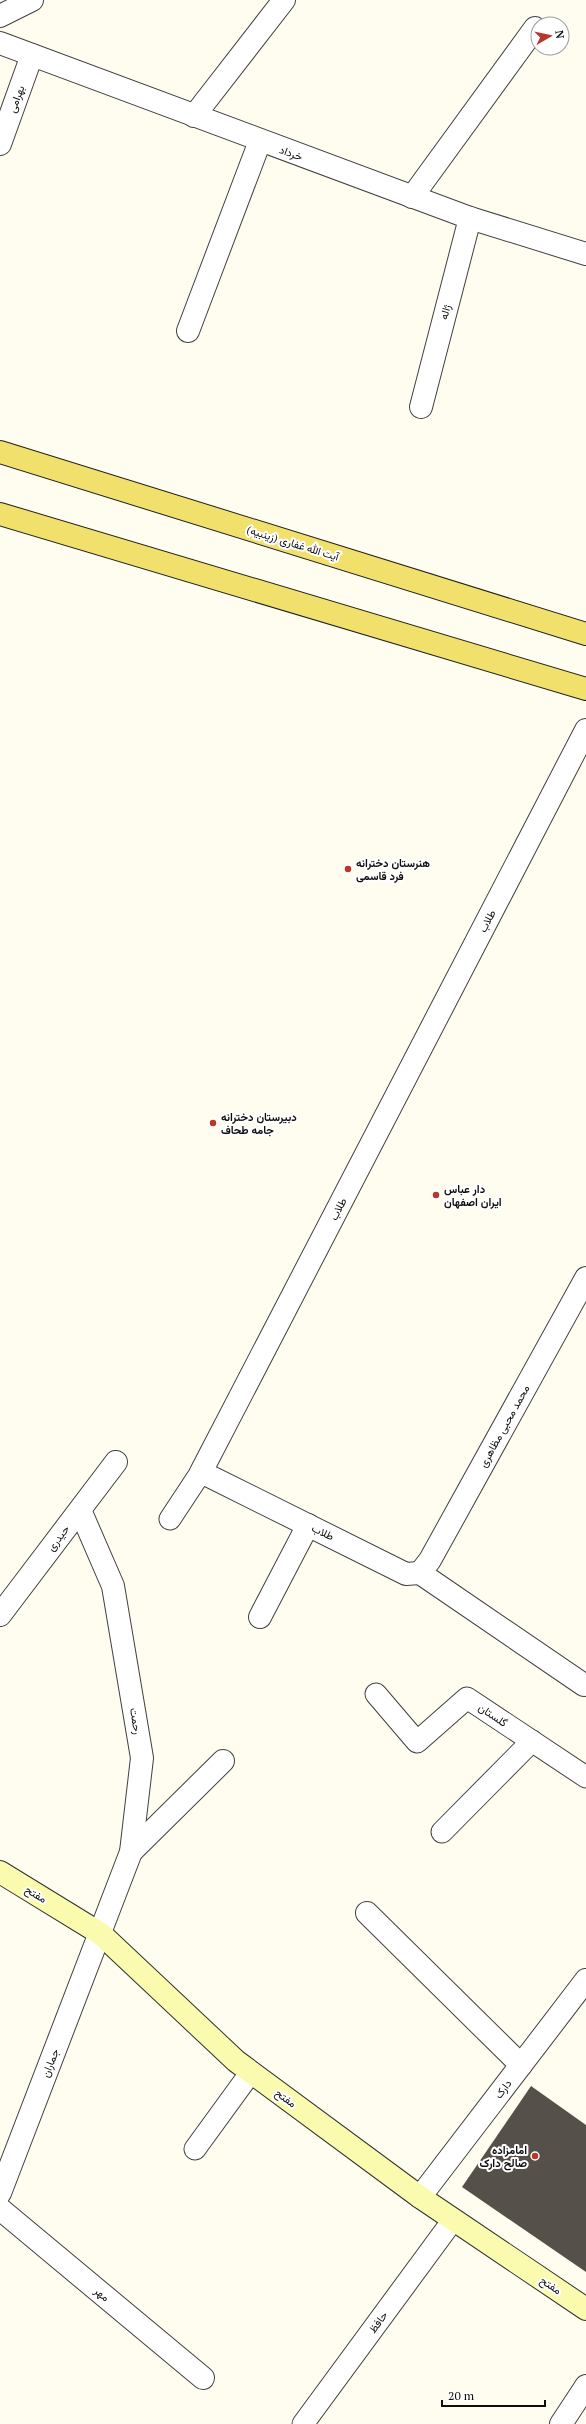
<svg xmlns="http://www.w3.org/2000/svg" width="586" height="2424" viewBox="0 0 586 2424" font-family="'PT Serif',Vazirmatn,serif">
	<rect width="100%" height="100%" fill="#fefdf0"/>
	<path fill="#56504b" d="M 531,2086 L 586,2125 L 586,2272 L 462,2187 Z"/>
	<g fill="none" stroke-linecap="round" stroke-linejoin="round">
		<defs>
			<g id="lane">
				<path d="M 170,1519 L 201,1472"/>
				<path d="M 376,1694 L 417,1742 L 467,1698 L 586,1777"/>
				<path d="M 442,1832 L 532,1741"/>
				<path d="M 195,2149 L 251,2072"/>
				<path d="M 303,2424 L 453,2220"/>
			</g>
			<g id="street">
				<path d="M 0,16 L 32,0"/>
				<path d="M 0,43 L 470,218 L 586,254"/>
				<path d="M 194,116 L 284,0"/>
				<path d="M 0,144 L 32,55"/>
				<path d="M 412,197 L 535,28"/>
				<path d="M 188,331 L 260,141"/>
				<path d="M 421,407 L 470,218"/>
				<path d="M 420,1573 L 406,1574 L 201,1472 L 586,730"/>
				<path d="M 420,1573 L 430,1560 L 586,1278"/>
				<path d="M 420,1573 L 584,1685"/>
				<path d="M 0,1615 L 116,1462"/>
				<path d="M 260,1617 L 308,1525"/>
				<path d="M 131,1852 L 223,1761"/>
				<path d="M 367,1913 L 521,2065"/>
				<path d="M 0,2193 L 131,1852 L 142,1758 L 113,1586 L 80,1510"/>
				<path d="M 420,2197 L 586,1980"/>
				<path d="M 0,2209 L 203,2378"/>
				<path d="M 561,2424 L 586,2386"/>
			</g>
			<path id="secondary" d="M 0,1872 L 101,1934 L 236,2061 L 420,2197 L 586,2309"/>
			<g id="primary">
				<path d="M 0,452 L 586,634"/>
				<path d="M 0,514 L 586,689"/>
			</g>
		</defs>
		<use href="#lane" stroke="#414141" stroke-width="23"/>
		<use href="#street" stroke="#414141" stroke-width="24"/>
		<use href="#secondary" stroke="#303030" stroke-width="24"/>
		<use href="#primary" stroke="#1f1f1f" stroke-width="24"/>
		<use href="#lane" stroke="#fff" stroke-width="21"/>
		<use href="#street" stroke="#fff" stroke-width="22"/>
		<use href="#secondary" stroke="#fafbae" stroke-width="22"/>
		<use href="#primary" stroke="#f1e16c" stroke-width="22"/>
	</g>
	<g fill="#b7372d" stroke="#fff" stroke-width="1.5">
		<circle cx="348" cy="869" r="4"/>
		<circle cx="213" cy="1123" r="4"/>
		<circle cx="436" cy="1195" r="4"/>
		<circle cx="535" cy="2156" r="4"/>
	</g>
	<g text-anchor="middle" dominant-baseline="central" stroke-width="4" stroke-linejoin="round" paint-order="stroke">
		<g font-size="11" fill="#0e0e0e" stroke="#fff">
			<text transform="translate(16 99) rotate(-70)">بهرامی</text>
			<text transform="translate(291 153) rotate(20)">خرداد</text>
			<text transform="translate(445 312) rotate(-75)">ژاله</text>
			<text transform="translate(293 543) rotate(17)">آیت الله غفاری (زینبیه)</text>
			<text transform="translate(487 921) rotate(-63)">طلاب</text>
			<text transform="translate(338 1209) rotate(-63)">طلاب</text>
			<text transform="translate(504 1426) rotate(-61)">محمد محبی مظاهری</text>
			<text transform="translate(323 1532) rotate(26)">طلاب</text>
			<text transform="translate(58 1538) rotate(-53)">حیدری</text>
			<text transform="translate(493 1715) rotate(34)">گلستان</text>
			<text transform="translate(136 1721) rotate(81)">رحمت</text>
			<text transform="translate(36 1894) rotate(31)">مفتح</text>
			<text transform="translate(50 2063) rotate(-69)">جماران</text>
			<text transform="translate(503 2089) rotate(-53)">دارک</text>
			<text transform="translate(286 2098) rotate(37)">مفتح</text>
			<text transform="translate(551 2285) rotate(34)">مفتح</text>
			<text transform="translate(102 2294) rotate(40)">مهر</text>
			<text transform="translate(378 2322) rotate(-54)">حافظ</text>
		</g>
		<g font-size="11" font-weight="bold" fill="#0e0e0e" stroke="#fff" text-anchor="start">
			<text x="356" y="863">هنرستان دخترانه<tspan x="356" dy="13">فرد قاسمی</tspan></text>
			<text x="221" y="1117">دبیرستان دخترانه<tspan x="221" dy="13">جامه طحاف</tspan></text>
			<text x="444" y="1189">دار عباس<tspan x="444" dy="13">ایران اصفهان</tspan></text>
			<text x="527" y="2150" text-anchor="end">امامزاده<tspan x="527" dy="13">صالح دارک</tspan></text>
		</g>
	</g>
	<g transform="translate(550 36) rotate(81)"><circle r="19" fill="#ffffff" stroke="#9f9f9f"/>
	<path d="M0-3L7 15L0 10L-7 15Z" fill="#b7372d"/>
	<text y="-6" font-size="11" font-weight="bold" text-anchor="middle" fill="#0e0e0e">N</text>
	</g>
	<path d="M442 2400v6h103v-6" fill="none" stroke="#0e0e0e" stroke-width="2"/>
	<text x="448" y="2400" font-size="12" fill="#0e0e0e" stroke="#ffffff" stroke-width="3" paint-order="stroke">20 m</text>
</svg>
